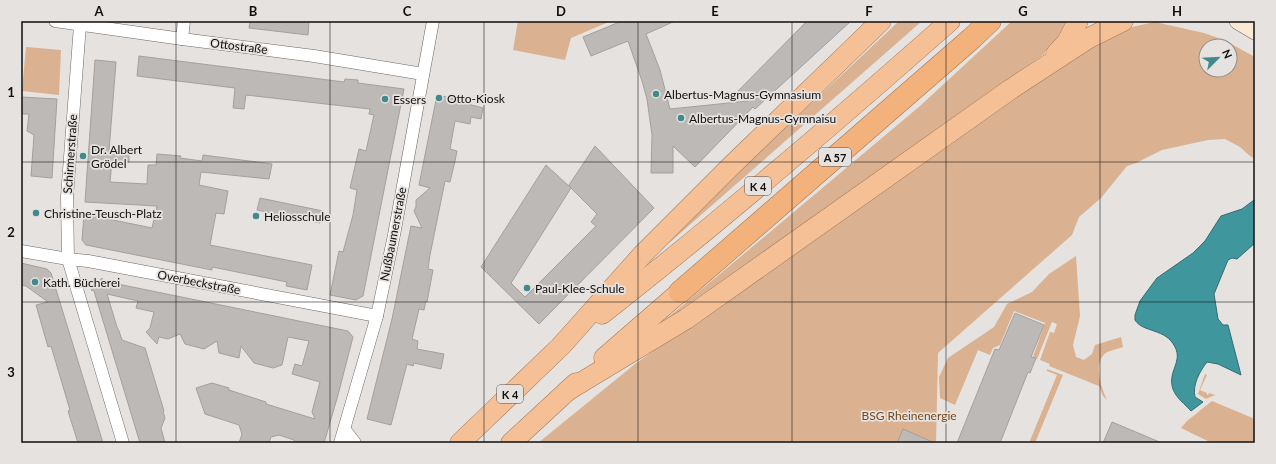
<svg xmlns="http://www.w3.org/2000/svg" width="1276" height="464" viewBox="0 0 1276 464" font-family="Lato,sans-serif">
	<rect width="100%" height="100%" fill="#e5e2df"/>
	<g fill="#dab191" fill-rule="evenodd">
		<path d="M 518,21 L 611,21 L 571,38 L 565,60 L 513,50 Z"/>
		<path d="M 899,21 L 922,21 L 669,243 L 700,208 Z"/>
		<path d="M 1012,21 L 1068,21 L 1064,31 L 1043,55 L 658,326 L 920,106 Z"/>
		<path d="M 1155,22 L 1204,33 L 1224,40 L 1255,57 L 1255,159 L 1250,156 L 1240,147 L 1225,139 L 1208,140 L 1162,150 L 1136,163 L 1127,166 L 1101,198 L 1079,217 L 1072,235 L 938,353 L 936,443 L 538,443 L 635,364 L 1015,96 L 1118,30 ZM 1206,46 L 1230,46 L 1230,70 L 1206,70 Z"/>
		<path d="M 26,47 L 61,50 L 59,95 L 22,91 Z"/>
		<path d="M 1076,256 L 1080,316 L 1073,345 L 1076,357 L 1084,360 L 1092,354 L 1095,345 L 1121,337 L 1123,347 C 1118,349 1112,350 1107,352 C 1092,362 1101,387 1107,400 L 1103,396 L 1099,386 L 1049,366 L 1050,364 L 1040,360 L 1050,332 L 1054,333 L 1057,324 L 1052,322 L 1037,359 L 1033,357 L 1045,323 L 1014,311 L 1000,345 L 993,348 L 990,355 L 978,350 L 955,405 L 940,398 L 939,377 L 948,358 L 994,327 L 1007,304 L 1032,292 L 1049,274 Z"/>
		<path d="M 1047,369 L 1063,375 L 1035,443 L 1029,443 L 1057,375 L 1047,371 Z"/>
		<path d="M 1205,374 L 1207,375 L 1200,390 L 1207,393 L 1207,395 L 1208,395 L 1209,393 L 1215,395 L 1206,399 L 1198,394 Z"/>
		<path d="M 1212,401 L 1255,419 L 1255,443 L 1212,443 L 1181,428 L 1187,421 Z"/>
	</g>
	<path fill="#3f979d" stroke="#316e72" d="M 1254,200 L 1255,202 L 1255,243 L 1237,259 L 1232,258 L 1228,260 L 1214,294 L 1218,319 L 1223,325 L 1228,325 L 1241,375 L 1218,364 L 1207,362 C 1200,371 1192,385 1195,397 L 1203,402 L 1191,411 C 1185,404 1176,398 1173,389 C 1167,372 1183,362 1175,347 C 1166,328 1143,333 1135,320 L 1135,315 L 1140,301 L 1151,286 L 1157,278 L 1193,253 L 1205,241 L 1221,216 L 1242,209 Z"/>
	<g fill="#bcb9b7" stroke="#a3a09d" fill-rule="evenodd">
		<path d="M 250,21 L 309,21 L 308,35 L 249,28 Z"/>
		<path d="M 622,21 L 675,21 L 646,34 L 660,70 L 670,109 L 748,101 L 738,91 L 807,21 L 851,21 L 755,109 L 753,107 L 695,167 L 673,146 L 673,173 L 651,173 L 652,135 L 647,99 L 642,81 L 628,41 L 591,56 L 583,37 Z"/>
		<path d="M 139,56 L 344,82 L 345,79 L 358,80 L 358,83 L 404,89 L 363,296 L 356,300 L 330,295 L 339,251 L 343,252 L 353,215 L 357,190 L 350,188 L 359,149 L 366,151 L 374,115 L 369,114 L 370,109 L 246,95 L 244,109 L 233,108 L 235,88 L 137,76 Z"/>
		<path d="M 95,60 L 116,62 L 109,151 L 129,152 L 129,162 L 112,161 L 110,182 L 147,184 L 148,165 L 156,165 L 157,154 L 181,156 L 180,158 L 202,161 L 203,155 L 272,164 L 269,179 L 201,172 L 199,185 L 228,191 L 224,214 L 216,213 L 210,245 L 312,265 L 307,290 L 286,286 L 287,282 L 212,267 L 212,270 L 86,245 L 82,240 L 84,214 L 152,228 L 157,206 L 85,202 Z"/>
		<path d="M 437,95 L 460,100 L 460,102 L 483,108 L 481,119 L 471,117 L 470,124 L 455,121 L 450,149 L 457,151 L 455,161 L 450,182 L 445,181 L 430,255 L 428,269 L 433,270 L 427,302 L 426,301 L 424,310 L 419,309 L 412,339 L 418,341 L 417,349 L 444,354 L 441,369 L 414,363 L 413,366 L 407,364 L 391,425 L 367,419 L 392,319 L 411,226 L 422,228 L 414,211 L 416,207 L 416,200 L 430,188 L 419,185 Z"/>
		<path d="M 21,97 L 57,99 L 52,178 L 31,176 L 34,135 L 27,131 L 29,114 L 21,114 Z"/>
		<path d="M 595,146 L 654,208 L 539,324 L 481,267 L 546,165 L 571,188 L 569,185 ZM 571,188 L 597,214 L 591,222 L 596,226 L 525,297 L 511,283 Z"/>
		<path d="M 260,198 L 323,211 L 320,223 L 257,210 Z"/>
		<path d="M 21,263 L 47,269 L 51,273 L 103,443 L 78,443 L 68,411 L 70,410 L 51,346 L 48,347 L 36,305 L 48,302 L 26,286 L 21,285 Z"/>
		<path d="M 102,278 L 103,281 L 348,331 L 353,337 L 338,395 L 324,443 L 295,443 L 294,440 L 279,435 L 271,437 L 269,443 L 239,443 L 242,434 L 239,425 L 205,414 L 196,388 L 212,383 L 229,388 L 229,390 L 266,402 L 266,404 L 315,419 L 312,412 L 320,382 L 292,374 L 295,364 L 302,366 L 309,341 L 288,337 L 282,365 L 273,368 L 254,363 L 241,346 L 239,358 L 219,353 L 217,341 L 204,349 L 185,344 L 180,334 L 168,339 L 159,337 L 157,344 L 146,332 L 150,328 L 154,312 L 136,308 L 138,301 L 107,294 L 117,327 L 119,331 L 122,340 L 145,348 L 164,411 L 163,412 L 165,418 L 161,428 L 165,443 L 140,443 L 94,291 L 91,290 Z"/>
		<path d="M 1015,313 L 1044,325 L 1031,357 L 1036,358 L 1030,373 L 1028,372 L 1000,443 L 957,443 L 995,349 L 999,350 Z"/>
		<path d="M 1112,422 L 1162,443 L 1103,443 Z"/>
		<path d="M 903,429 L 935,443 L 897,443 Z"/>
	</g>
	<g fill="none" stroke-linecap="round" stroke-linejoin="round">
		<defs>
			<g id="minor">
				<path d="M 55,21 L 182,39 L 314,56 L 423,74"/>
				<path d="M 80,25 L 67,197 L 68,259 L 123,443"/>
				<path d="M 182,39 L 184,21"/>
				<path d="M 21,251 L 68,259 L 88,261 L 377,316"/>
				<path d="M 345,430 L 355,443"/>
				<path d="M 340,443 L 377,316 L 394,235 L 433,21"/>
			</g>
			<path id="secondary" d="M 1238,21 L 1255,31"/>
			<g id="trunk">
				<path d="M 1056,54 L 1067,42 L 1078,21"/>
				<path d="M 602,314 C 722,220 837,121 950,21"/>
				<path d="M 604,358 L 680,292"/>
				<path d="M 567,391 L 686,319 L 1011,89 L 1089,38 L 1123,21"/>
				<path d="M 460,443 L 561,346 L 642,255 L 731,166 L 881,21"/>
				<path d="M 511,443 L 576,383"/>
			</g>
			<path id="motorway" d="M 680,292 L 971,39 L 990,21"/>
		</defs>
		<use href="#minor" stroke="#6c6967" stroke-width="13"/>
		<use href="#secondary" stroke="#6c6967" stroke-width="18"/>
		<use href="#trunk" stroke="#a47855" stroke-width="21"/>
		<use href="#motorway" stroke="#a47855" stroke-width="23"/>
		<use href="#minor" stroke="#fff" stroke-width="12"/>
		<use href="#secondary" stroke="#fbe8d7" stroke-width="17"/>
		<use href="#trunk" stroke="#f6c096" stroke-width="20"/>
		<use href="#motorway" stroke="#f3b17b" stroke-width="22"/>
	</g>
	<path fill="none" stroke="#100f0e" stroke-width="1" stroke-opacity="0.55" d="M 176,21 L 176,443M 330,21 L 330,443M 484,21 L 484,443M 638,21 L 638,443M 792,21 L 792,443M 946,21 L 946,443M 1100,21 L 1100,443M 21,162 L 1255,162M 21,302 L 1255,302"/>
	<g fill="#41898d" stroke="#e5e2df" stroke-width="1.5">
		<circle cx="656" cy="94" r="4"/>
		<circle cx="439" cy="98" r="4"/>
		<circle cx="385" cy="99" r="4"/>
		<circle cx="681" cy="118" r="4"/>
		<circle cx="83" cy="156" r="4"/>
		<circle cx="36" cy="213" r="4"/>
		<circle cx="256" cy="216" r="4"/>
		<circle cx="35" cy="282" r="4"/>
		<circle cx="527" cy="288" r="4"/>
	</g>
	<g text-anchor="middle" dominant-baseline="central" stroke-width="3.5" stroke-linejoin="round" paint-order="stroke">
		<g fill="#e5e2df" stroke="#504e4d" stroke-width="1">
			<rect x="819" y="148" width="32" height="18" rx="3"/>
			<rect x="745" y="177" width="26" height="18" rx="3"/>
			<rect x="497" y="385" width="26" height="18" rx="3"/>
		</g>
		<g font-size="11" font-weight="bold" fill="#100f0e">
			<text x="835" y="157">A 57</text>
			<text x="758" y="186">K 4</text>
			<text x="510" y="394">K 4</text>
		</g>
		<g font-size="12" fill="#100f0e" stroke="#e5e2df">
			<text transform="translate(239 46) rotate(7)">Ottostraße</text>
			<text transform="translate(70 154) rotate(-86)">Schirmerstraße</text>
			<text transform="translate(393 234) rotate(-79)">Nußbaumerstraße</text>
			<text transform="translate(199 282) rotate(11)">Overbeckstraße</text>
		</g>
		<g font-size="12" fill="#100f0e" stroke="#e5e2df" text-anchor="start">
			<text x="664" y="94">Albertus-Magnus-Gymnasium</text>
			<text x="447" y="98">Otto-Kiosk</text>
			<text x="393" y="99">Essers</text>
			<text x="689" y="118">Albertus-Magnus-Gymnaisu</text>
			<text x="91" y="149">Dr. Albert<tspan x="91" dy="14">Grödel</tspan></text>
			<text x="44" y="213">Christine-Teusch-Platz</text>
			<text x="264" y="216">Heliosschule</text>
			<text x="43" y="282">Kath. Bücherei</text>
			<text x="535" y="288">Paul-Klee-Schule</text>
		</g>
		<g font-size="12" fill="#7a4819" stroke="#e5e2df">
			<text x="909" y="415">BSG Rheinenergie</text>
		</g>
	</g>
	<rect width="1276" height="464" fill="none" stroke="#e5e2df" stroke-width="44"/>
	<g transform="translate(1218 58) rotate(66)"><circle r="19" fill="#e5e2df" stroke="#908e8b"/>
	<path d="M0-3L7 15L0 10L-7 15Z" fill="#41898d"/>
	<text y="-6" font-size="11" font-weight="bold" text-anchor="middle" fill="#100f0e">N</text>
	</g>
	<rect x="22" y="22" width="1232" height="420" fill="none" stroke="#100f0e" stroke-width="1.5"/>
	<g font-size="13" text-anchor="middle" font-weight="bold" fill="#100f0e">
		<text x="99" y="16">A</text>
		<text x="253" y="16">B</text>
		<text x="407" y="16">C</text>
		<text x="561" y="16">D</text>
		<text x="715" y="16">E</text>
		<text x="869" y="16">F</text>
		<text x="1023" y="16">G</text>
		<text x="1177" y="16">H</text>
		<text x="11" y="97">1</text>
		<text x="11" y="237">2</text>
		<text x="11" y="377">3</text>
	</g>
</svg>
